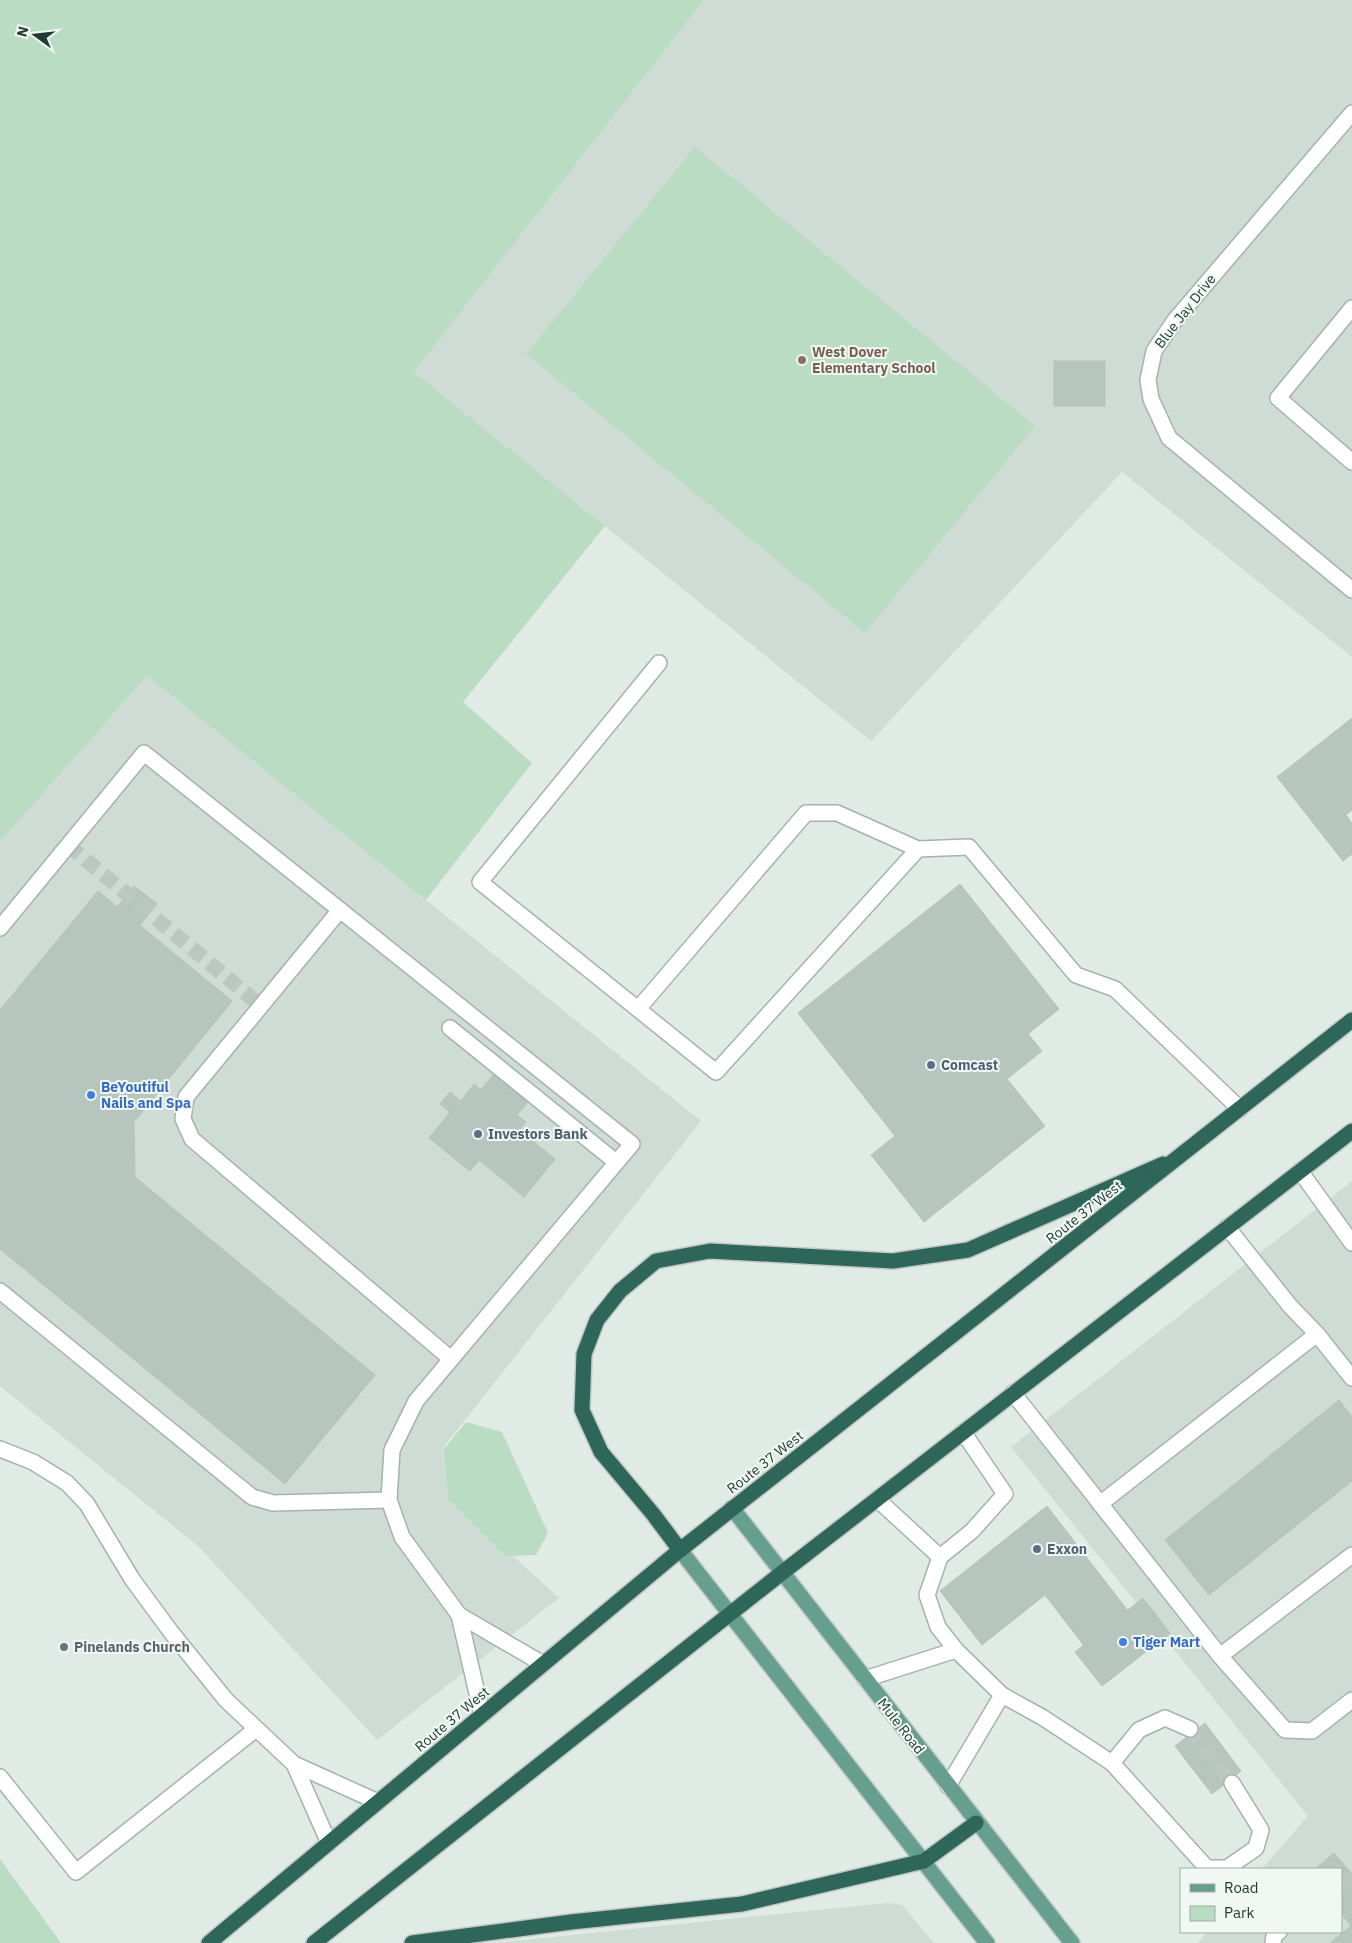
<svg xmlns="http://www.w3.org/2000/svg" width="1352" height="1943" viewBox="0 0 1352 1943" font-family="'IBM Plex Sans',sans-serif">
	<rect width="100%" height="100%" fill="#e1ebe6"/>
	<g fill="#cfdbd5">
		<path d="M 704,0 L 1352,0 L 1352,657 L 1122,472 L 871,741 L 414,372 Z"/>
		<path d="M 147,676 L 701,1121 L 442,1449 L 448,1497 L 559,1598 L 377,1740 L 198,1546 L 0,1386 L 0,842 Z"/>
		<path d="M 1352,1181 L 1352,1943 L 1198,1943 L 1208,1932 L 1341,1932 L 1341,1869 L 1262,1869 L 1308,1816 L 1011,1447 Z"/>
		<path d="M 888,1903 L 902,1905 L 934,1943 L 492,1943 Z"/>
	</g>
	<g fill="#badcc2">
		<path d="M 0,0 L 704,0 L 414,372 L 605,526 L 463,702 L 532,763 L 426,900 L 147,676 L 0,842 Z"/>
		<path d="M 695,147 L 1035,426 L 865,633 L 526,354 Z"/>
		<path d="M 466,1422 L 502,1432 L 548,1533 L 536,1555 L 505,1556 L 448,1499 L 443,1450 Z"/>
		<path d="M 0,1859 L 61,1943 L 0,1943 Z"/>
	</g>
	<g fill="#b6c6bf" stroke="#b3c4bd">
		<rect x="1054" y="361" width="51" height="45"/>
		<path d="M 1352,718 L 1352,810 L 1346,815 L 1352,824 L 1352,854 L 1343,861 L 1277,777 Z"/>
		<path d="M 960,884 L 1059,1009 L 1028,1034 L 1042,1051 L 1007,1079 L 1045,1126 L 924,1222 L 871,1155 L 895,1136 L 798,1013 Z"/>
		<path d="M 134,886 L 157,904 L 140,925 L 117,907 Z"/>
		<path d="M 98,891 L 232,1001 L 134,1122 L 135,1177 L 375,1375 L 285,1484 L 0,1249 L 0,1010 Z"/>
		<path d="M 498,1069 L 532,1097 L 517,1115 L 526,1122 L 519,1130 L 555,1159 L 524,1197 L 479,1160 L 470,1171 L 429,1138 L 450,1112 L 440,1104 L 450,1092 L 461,1101 L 474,1084 L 481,1090 Z"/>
		<path d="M 1339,1400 L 1352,1417 L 1352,1481 L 1209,1595 L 1165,1540 Z"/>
		<path d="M 1047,1506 L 1132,1616 L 1088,1651 L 1045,1595 L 982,1645 L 940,1591 Z"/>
		<path d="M 1143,1598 L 1170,1633 L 1102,1686 L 1075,1652 Z"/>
		<path d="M 1205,1723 L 1241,1771 L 1212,1794 L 1175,1746 Z"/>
		<path d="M 1334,1853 L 1352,1874 L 1352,1943 L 1330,1943 L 1351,1926 L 1341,1913 L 1341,1869 L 1315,1869 Z"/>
	</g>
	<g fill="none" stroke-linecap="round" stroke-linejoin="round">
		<g stroke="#bbc8c2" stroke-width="15" stroke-dasharray="15 8" stroke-linecap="butt">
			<path d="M 68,845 L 261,1006"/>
			<path d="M 1190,1729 L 1232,1783"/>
			<path d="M 1341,1887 L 1352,1878"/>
		</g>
		<defs>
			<g id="minor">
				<path d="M 1352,113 L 1175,320 L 1154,351 L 1148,380 L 1151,399 L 1169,438 L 1352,590"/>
				<path d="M 1352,308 L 1278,398 L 1352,462"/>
				<path d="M 659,663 L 480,882 L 716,1072 L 918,849"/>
				<path d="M 340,910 L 186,1097 L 183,1119 L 192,1139 L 451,1359"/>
				<path d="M 0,928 L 144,753 L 632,1144 L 416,1401 L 392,1450 L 389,1500 L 402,1537 L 459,1615 L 482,1715"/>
				<path d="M 638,1009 L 806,813 L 837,813 L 918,849 L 969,847 L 1076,975 L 1115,989 L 1240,1109"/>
				<path d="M 450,1028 L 616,1162"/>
				<path d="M 1300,1171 L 1352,1243"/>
				<path d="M 1227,1227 L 1290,1306 L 1317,1334 L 1352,1378"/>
				<path d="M 0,1291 L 252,1497 L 273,1503 L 389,1500"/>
				<path d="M 1013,1393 L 1220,1656 L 1285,1730 L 1312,1731 L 1352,1700"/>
				<path d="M 963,1432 L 1005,1494 L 972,1531 L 940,1557 L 927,1595 L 938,1627 L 956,1650 L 1002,1695 L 1042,1717 L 1112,1763 L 1207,1868 L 1227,1868 L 1256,1848 L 1261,1830 L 1232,1783"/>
				<path d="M 0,1449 L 33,1462 L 67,1483 L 87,1504 L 132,1579 L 171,1632 L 226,1700 L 294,1764 L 378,1802"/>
				<path d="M 877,1499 L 940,1557"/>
				<path d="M 1100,1504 L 1317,1334"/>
				<path d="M 459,1615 L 543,1664"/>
				<path d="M 1220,1656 L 1352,1555"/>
				<path d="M 865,1679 L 956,1650"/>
				<path d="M 1112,1763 L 1139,1730 L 1165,1718 L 1190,1729"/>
				<path d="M 294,1764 L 329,1843"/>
				<path d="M 0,1777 L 76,1872 L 256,1729"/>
				<path d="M 948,1786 L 1002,1695"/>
				<path d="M 1273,1943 L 1274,1936 L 1279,1932"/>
			</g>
			<g id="major">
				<path d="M 732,1508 L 1072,1943"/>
				<path d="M 680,1550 L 987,1943"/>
			</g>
			<g id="highway">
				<path d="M 680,1550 L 653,1514 L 601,1452 L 582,1410 L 584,1354 L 597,1320 L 620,1291 L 656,1261 L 710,1251 L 893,1261 L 968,1250 L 1163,1164"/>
				<path d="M 209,1943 L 680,1550 L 1352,1020"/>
				<path d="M 314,1943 L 783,1572 L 1352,1131"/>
				<path d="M 412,1943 L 571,1922 L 742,1904 L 924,1861 L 976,1823"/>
			</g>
		</defs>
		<use href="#minor" stroke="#a4b3ad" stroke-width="18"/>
		<use href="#major" stroke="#c1c8c6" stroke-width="18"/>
		<use href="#highway" stroke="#c1c8c6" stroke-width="18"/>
		<use href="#minor" stroke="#fff" stroke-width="15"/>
		<use href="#major" stroke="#679f8f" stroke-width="15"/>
		<use href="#highway" stroke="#2e6659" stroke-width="15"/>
	</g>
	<circle fill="#8d6e63" stroke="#f1f8f4" stroke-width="2" cx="802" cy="360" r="5"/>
	<g fill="#5c6f8a" stroke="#f1f8f4" stroke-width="2">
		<circle cx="931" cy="1065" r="5"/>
		<circle cx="478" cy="1134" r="5"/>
		<circle cx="1037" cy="1549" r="5"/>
	</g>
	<g fill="#3f7fe0" stroke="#f1f8f4" stroke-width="2">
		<circle cx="91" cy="1095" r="5"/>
		<circle cx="1123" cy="1642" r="5"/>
	</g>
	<circle fill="#6b7280" stroke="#f1f8f4" stroke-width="2" cx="64" cy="1647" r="5"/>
	<g text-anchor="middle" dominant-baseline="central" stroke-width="4" stroke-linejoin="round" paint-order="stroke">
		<g font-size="14" fill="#223b33" stroke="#f1f8f4">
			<text transform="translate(1185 311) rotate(-52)">Blue Jay Drive</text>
			<text transform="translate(1084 1212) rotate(-38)">Route 37 West</text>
			<text transform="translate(765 1462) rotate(-38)">Route 37 West</text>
			<text transform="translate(452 1719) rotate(-40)">Route 37 West</text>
			<text transform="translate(901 1726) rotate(52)">Mule Road</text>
		</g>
		<g font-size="14" font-weight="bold" fill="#785e54" stroke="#f1f8f4" text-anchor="start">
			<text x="812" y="352">West Dover<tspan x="812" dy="16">Elementary School</tspan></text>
		</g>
		<g font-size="14" font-weight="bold" fill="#4e5e75" stroke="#f1f8f4" text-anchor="start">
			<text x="941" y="1065">Comcast</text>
			<text x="488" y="1134">Investors Bank</text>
			<text x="1047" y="1549">Exxon</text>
		</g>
		<g font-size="14" font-weight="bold" fill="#366cbe" stroke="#f1f8f4" text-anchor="start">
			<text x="101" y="1087">BeYoutiful<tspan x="101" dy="16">Nails and Spa</tspan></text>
			<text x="1133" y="1642">Tiger Mart</text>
		</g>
		<g font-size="14" font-weight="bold" fill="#5b616d" stroke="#f1f8f4" text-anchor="start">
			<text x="74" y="1647">Pinelands Church</text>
		</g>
	</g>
	<rect x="1180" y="1868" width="162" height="65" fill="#f1f8f4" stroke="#9eaca7"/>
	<rect x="1190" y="1884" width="25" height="8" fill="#679f8f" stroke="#9eaca7"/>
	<text x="1224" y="1893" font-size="15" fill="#223b33">Road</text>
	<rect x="1190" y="1906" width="25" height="15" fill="#badcc2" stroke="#9eaca7"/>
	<text x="1224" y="1918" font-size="15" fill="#223b33">Park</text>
	<g transform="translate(35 35) rotate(285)" stroke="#f1f8f4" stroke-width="4" paint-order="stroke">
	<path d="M0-4L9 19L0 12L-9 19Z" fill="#223b33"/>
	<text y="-8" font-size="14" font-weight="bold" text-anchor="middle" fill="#223b33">N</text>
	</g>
</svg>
